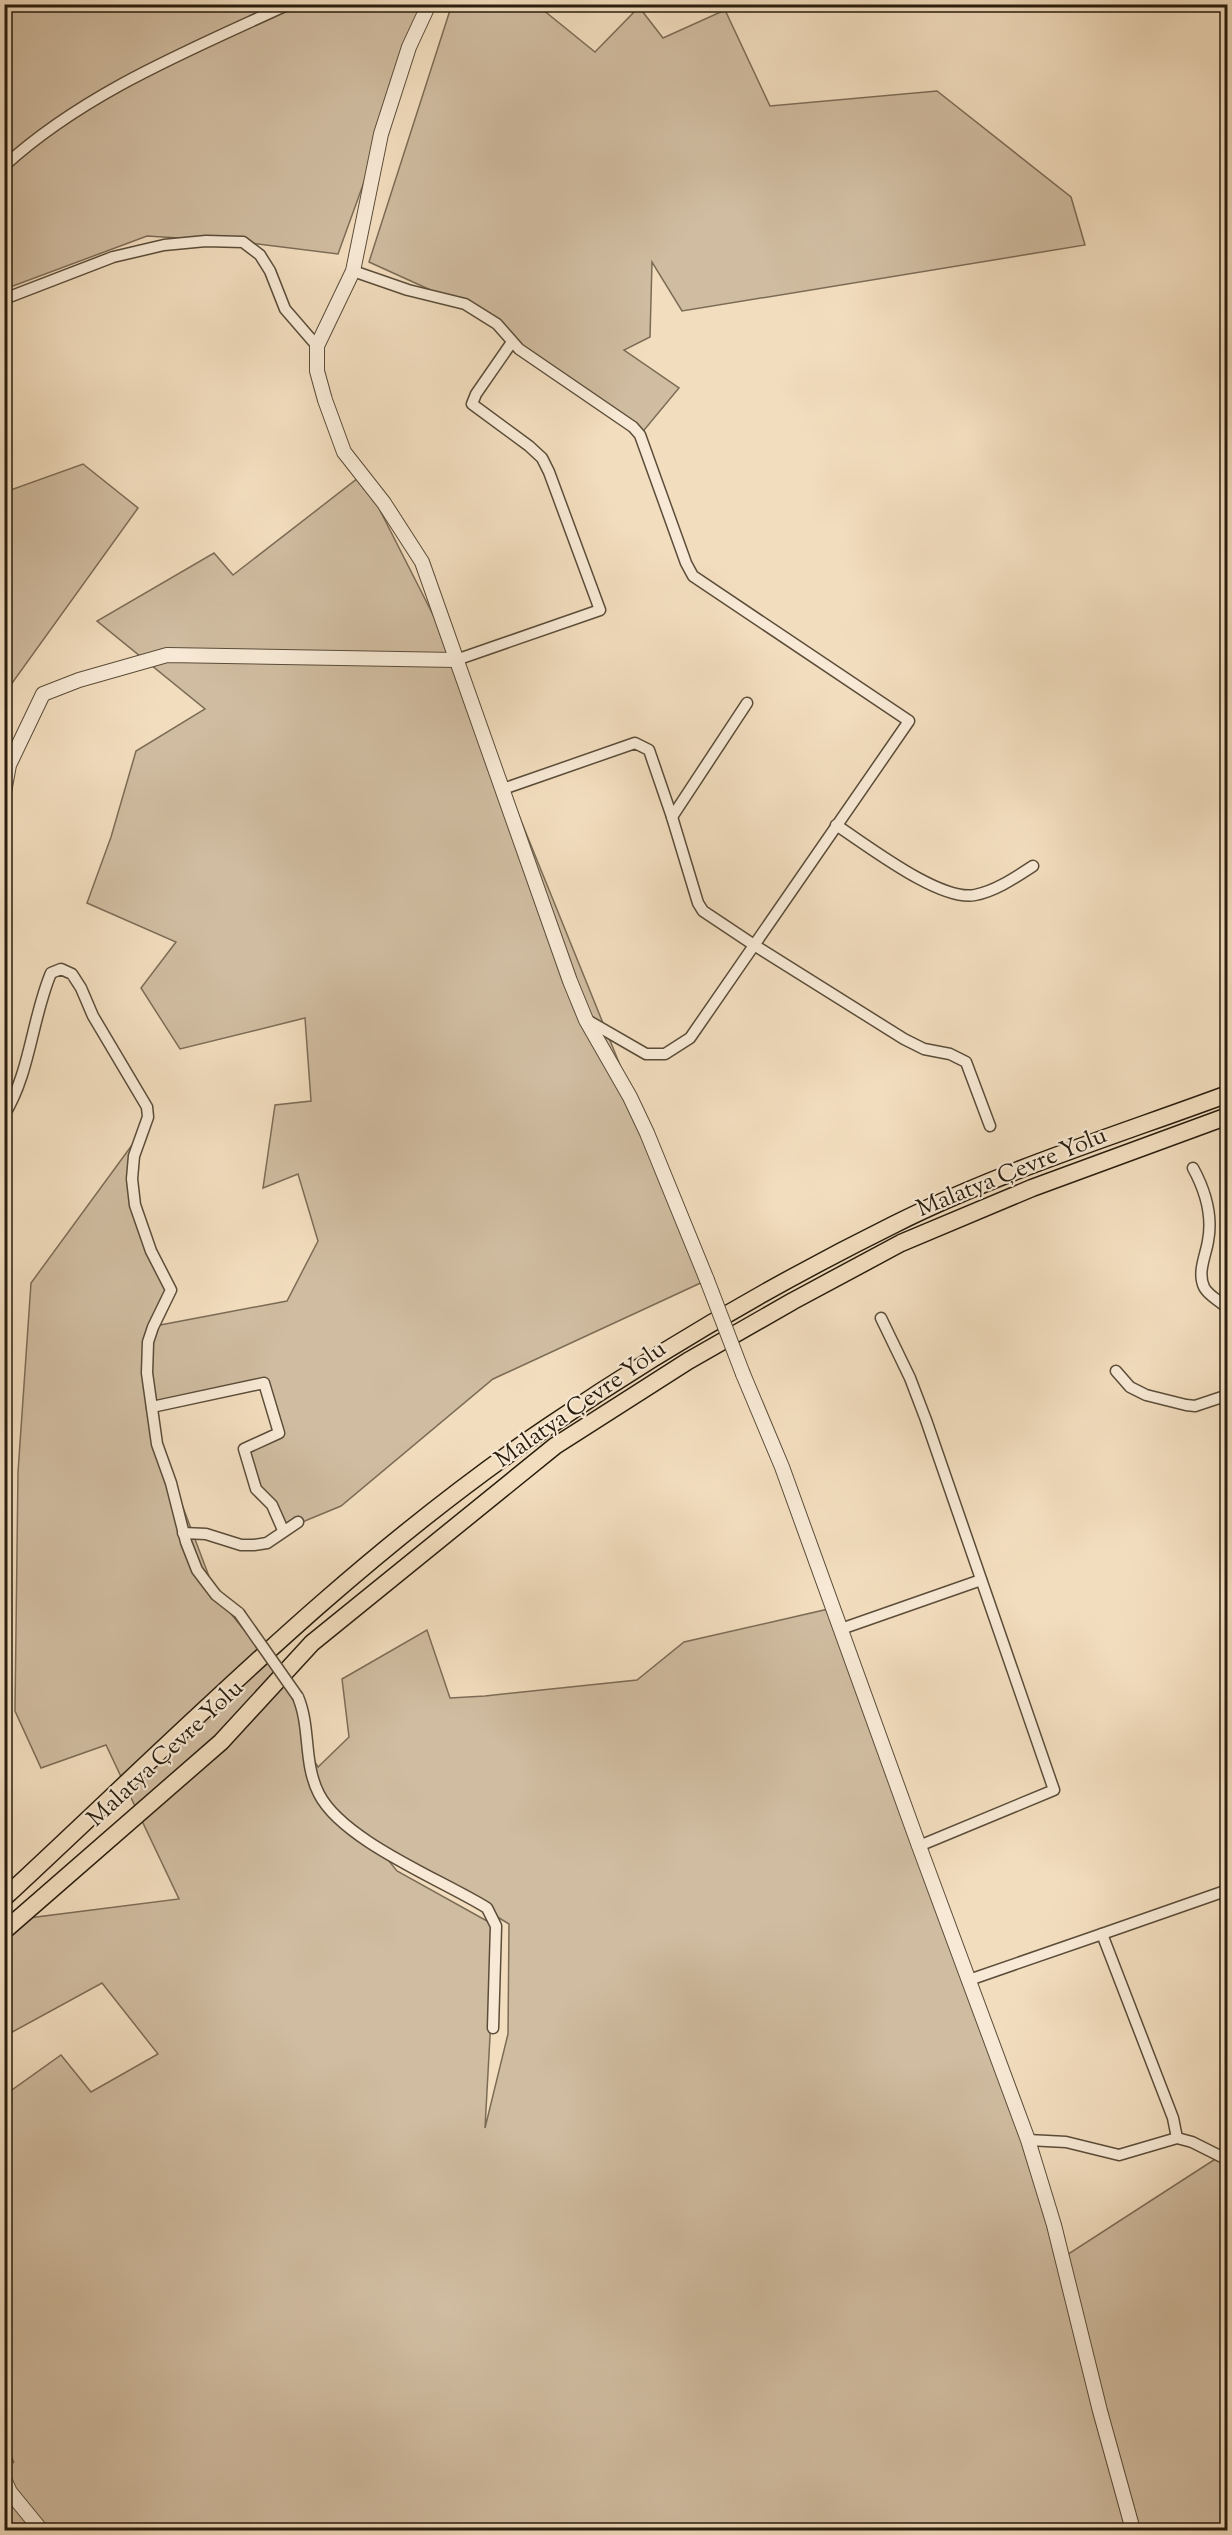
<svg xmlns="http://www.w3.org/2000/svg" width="1232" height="2535" viewBox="0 0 1232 2535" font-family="'Sorts Mill Goudy',serif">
	<rect width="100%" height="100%" fill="#f2ddbe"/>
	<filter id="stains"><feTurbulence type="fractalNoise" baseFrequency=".00333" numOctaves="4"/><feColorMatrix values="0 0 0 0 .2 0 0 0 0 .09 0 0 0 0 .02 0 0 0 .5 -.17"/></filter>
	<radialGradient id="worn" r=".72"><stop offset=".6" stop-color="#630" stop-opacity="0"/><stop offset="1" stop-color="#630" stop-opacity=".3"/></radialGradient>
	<g fill="#d0bca0" stroke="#7c6c56" stroke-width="1.5" fill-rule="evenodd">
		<path d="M 452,4 L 537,5 L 595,52 L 639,7 L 663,38 L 725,10 L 770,106 L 937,91 L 1071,197 L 1085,245 L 682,311 L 652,262 L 650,337 L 624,350 L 679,388 L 640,435 L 479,312 L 369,262 Z"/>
		<path d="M 5,5 L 428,5 L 338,254 L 243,242 L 147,236 L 5,289 Z"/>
		<path d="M 83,464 L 138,508 L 5,693 L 5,492 Z"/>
		<path d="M 362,475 L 456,660 L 707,1280 L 493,1379 L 341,1506 L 283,1530 L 249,1466 L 244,1449 L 279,1433 L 264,1383 L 157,1406 L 155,1433 L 216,1595 L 298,1697 L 307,1749 L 318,1767 L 349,1737 L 342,1679 L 427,1630 L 450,1698 L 485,1696 L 637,1680 L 684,1642 L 833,1608 L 1043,2189 L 1131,2530 L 490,2530 L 489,2529 L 489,2530 L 5,2530 L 5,2451 L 14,2463 L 5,2440 L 5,2095 L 61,2055 L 91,2092 L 158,2054 L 102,1983 L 5,2036 L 5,1921 L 179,1899 L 106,1745 L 41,1768 L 15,1711 L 18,1472 L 31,1283 L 143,1130 L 134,1156 L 135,1205 L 171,1290 L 160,1313 L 160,1325 L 287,1301 L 318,1241 L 298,1174 L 263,1188 L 275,1105 L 311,1101 L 305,1018 L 180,1049 L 141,988 L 176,942 L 87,903 L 111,837 L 136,751 L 205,709 L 97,621 L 214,553 L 233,575 ZM 372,1840 L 509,1924 L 508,2034 L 485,2128 L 496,1926 L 397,1871 Z"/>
		<path d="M 1220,2156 L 1227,2160 L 1227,2530 L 1133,2530 L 1062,2258 Z"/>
	</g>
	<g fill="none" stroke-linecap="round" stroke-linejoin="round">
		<defs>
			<g id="minor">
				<path d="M 4,166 C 85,92 190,50 289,4"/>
				<path d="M 353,271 L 408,290 L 465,304 L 497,324 L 519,349 L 633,427 L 640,435 L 686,563 L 693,576 L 909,721 L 690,1038 L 665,1054 L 646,1054 L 587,1020"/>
				<path d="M 4,299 L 113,257 L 164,245 L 206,241 L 243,242 L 260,255 L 270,271 L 285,309 L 317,346"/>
				<path d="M 456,660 L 600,610 L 549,472 L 542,458 L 529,446 L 472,404 L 476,394 L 512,342"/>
				<path d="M 503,789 L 635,743 L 649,750 L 672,817 L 698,903 L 703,911 L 754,945 L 904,1039 L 924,1049 L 950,1054 L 966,1062 L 990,1126"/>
				<path d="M 672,817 L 747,703"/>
				<path d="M 836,825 C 867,845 940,902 975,895 C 996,891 1016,877 1033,866"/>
				<path d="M 4,1115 C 30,1074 32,1018 51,973 L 61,969 L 72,974 L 81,988 L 93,1016 L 147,1107 L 148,1117 L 134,1156 L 132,1179 L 135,1205 L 151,1251 L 171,1290 L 153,1327 L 148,1342 L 147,1373 L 157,1444 L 171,1483 L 186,1542 L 197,1570 L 216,1595 L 239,1613"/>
				<path d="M 1193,1168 C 1205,1190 1213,1215 1208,1241 C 1206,1255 1197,1272 1204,1287 C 1208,1296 1221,1301 1228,1309"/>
				<path d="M 881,1318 L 910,1378 L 926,1420 L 1054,1790 L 919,1846"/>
				<path d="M 1116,1371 L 1130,1387 L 1146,1395 L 1186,1405 L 1195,1406 L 1228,1395"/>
				<path d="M 152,1407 L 264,1383 L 279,1433 L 244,1449 L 256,1489 L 272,1505 L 283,1530"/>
				<path d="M 183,1533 L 206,1534 L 241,1545 L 254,1545 L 267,1543 L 298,1522"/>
				<path d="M 841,1629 L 981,1580"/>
				<path d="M 298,1697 C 311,1728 303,1763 319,1794 C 343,1841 442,1880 487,1908 L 496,1926 L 493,2028"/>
				<path d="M 1102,1934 L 1228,1890"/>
				<path d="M 969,1980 L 1102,1934 L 1173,2118 L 1177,2138"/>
				<path d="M 1028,2140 L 1066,2142 L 1119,2155 L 1177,2138 L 1192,2142 L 1228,2160"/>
			</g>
			<g id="tertiary">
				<path d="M 429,4 L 409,47 L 381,134 L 353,271 L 317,346 L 317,371 L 325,400 L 344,452 L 384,503 L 422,562 L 570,981 L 586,1020 L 630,1097 L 647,1133 L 707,1280"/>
				<path d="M 4,792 L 9,765 L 43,694 L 79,680 L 167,655 L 456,660"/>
				<path d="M 743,1374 L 782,1467 L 919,1846 L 1028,2140 L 1054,2225 L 1100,2411 L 1133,2530"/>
				<path d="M 4,2479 L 10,2492 L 41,2530"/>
			</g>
			<g id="trunk">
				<path d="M 4,1898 C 180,1735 350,1560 549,1426 C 659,1351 776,1283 895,1224 C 1001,1171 1117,1135 1228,1094"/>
				<path d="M 4,1931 L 221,1742 L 312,1643 L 555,1446 L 688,1361 L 793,1301 L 901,1243 L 1032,1188 L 1228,1116"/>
			</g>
		</defs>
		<use href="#minor" stroke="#5b4d39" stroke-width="13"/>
		<use href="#tertiary" stroke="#5b4d39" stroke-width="16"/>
		<use href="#trunk" stroke="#291d0d" stroke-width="19"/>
		<use href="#minor" stroke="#f7e9d5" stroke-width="10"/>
		<use href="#tertiary" stroke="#f7e9d5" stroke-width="14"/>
		<use href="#trunk" stroke="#f2ddbe" stroke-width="16"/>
		<defs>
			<path id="minor-bridge" d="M 239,1613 L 298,1697"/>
			<path id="tertiary-bridge" d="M 707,1280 L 743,1374"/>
		</defs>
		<use href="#minor-bridge" stroke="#5b4d39" stroke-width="13" stroke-linecap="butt"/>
		<use href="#tertiary-bridge" stroke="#5b4d39" stroke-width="16" stroke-linecap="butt"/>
		<use href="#minor-bridge" stroke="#f7e9d5" stroke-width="10"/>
		<use href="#tertiary-bridge" stroke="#f7e9d5" stroke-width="14"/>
	</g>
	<g text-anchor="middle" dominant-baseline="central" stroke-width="4.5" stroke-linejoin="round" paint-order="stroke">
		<g font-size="24" fill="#291d0d" stroke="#f7e9d5">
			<text transform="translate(1012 1173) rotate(-22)">Malatya Çevre Yolu</text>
			<text transform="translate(581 1405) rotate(-35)">Malatya Çevre Yolu</text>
			<text transform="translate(166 1754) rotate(-43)">Malatya Çevre Yolu</text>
		</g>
	</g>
	<rect width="1232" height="2535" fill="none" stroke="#f2ddbe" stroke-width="24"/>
	<rect x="6" y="6" width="1220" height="2523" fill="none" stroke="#291d0d" stroke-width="3"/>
	<rect x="12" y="12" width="1208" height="2511" fill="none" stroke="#291d0d" stroke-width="1.5"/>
	<rect width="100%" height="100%" filter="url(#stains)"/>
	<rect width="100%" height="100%" fill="url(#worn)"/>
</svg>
